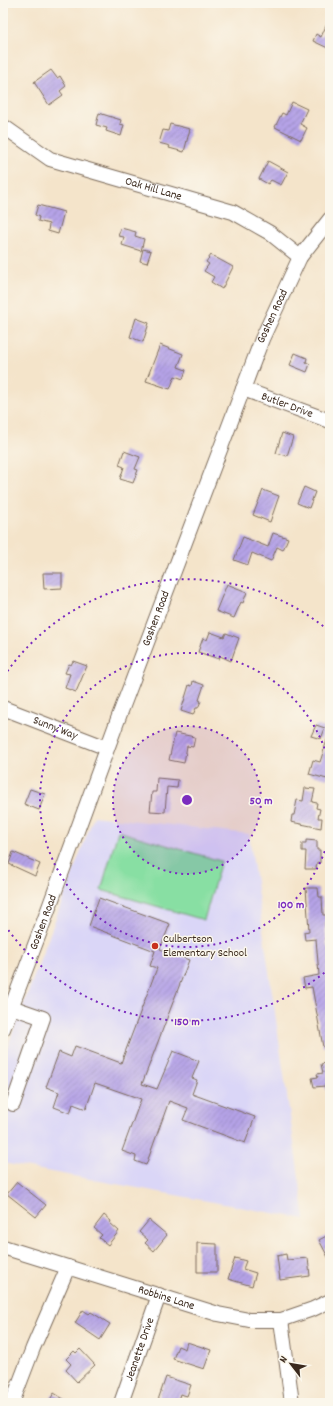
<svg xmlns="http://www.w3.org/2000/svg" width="333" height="1406" viewBox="0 0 333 1406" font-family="Dekko,sans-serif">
	<defs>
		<pattern id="building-hatch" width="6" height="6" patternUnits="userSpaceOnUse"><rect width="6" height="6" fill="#b5a3e7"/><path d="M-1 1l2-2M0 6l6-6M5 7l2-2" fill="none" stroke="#9485bb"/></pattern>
	</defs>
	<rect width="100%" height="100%" fill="#fbf7ec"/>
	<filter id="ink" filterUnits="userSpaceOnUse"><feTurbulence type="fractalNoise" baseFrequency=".025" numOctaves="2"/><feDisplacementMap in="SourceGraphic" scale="8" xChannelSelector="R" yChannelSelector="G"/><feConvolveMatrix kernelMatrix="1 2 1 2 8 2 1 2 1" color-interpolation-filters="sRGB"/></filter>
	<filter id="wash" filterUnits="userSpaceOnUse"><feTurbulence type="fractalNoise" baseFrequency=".012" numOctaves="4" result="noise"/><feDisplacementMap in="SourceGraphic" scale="16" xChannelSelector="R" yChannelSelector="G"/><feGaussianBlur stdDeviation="0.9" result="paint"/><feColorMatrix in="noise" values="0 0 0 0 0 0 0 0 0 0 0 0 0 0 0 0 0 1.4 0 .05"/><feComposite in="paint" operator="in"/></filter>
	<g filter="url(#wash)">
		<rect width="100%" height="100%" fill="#f4e4ca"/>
		<path fill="#dad6f7" d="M 94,816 L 249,834 L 305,1219 L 3,1163 L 3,1059 Z"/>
		<path fill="#88dfa3" stroke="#628460" d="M 118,831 L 221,861 L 204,920 L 101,890 Z"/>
		<g id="blocks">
			<g fill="url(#building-hatch)">
				<path d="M 330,17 L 330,49 L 313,41 L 316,34 L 321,37 Z"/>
				<path d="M 51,70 L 57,78 L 60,76 L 66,86 L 60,91 L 63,95 L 49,105 L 34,82 Z"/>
				<path d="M 292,102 L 307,109 L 300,124 L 307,128 L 301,140 L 275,127 L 282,113 L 286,115 Z"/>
				<path d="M 99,113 L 121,120 L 120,124 L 124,125 L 121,136 L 106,131 L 107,128 L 96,125 Z"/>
				<path d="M 170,124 L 190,129 L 184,152 L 169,148 L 170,146 L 159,143 L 163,130 L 168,131 Z"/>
				<path d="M 268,161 L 288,172 L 281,185 L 271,180 L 268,184 L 259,179 Z"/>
				<path d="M 38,205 L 64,212 L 58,234 L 48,231 L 49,224 L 38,221 L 39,217 L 35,215 Z"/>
				<path d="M 121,228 L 136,232 L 135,236 L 144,239 L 141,251 L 122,245 L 124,237 L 118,236 Z"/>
				<path d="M 143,249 L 151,251 L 147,263 L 140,261 Z"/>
				<path d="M 211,255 L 233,267 L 222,289 L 211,282 L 214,277 L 204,271 L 209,264 L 206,262 Z"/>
				<path d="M 136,318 L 149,323 L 143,342 L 130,337 Z"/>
				<path d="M 160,345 L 183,354 L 178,367 L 186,370 L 183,379 L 175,376 L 170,389 L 146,381 Z"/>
				<path d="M 295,353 L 307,358 L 306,362 L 310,364 L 307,372 L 290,365 Z"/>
				<path d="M 282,433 L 293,437 L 287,456 L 276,453 Z"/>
				<path d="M 124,451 L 140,457 L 135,469 L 138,470 L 133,483 L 120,479 L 124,467 L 119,465 Z"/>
				<path d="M 304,487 L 315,492 L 309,508 L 297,503 Z"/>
				<path d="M 263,490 L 279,496 L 270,522 L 253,515 Z"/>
				<path d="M 273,533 L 288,538 L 283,550 L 277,547 L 271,561 L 252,553 L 248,565 L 234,560 L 243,537 L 268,547 Z"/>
				<path d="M 43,573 L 62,573 L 62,588 L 44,589 Z"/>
				<path d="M 227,584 L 247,592 L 243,603 L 241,602 L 234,618 L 216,611 Z"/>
				<path d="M 210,632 L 224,637 L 226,633 L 239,638 L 231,661 L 220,656 L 219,659 L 198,652 L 203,638 L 207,640 Z"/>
				<path d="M 73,661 L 87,666 L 76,692 L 65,688 L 70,674 L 65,673 L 69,664 L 71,665 Z"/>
				<path d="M 193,681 L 204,685 L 199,700 L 201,701 L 198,708 L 196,708 L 193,715 L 181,711 L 189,685 L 192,686 Z"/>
				<path d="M 316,725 L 325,728 L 321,739 L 311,736 Z"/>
				<path d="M 175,733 L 195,737 L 193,747 L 187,746 L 184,763 L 169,760 Z"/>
				<path d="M 328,737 L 330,738 L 330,771 L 327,779 L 309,774 L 313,760 L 320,762 Z"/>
				<path d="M 157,778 L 178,780 L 177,788 L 167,787 L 165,812 L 150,811 L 152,792 L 156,792 Z"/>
				<path d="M 305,788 L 315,789 L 312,802 L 317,803 L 316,808 L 320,809 L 318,818 L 322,818 L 321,828 L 291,822 L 292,815 L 294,815 L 297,800 L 303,801 Z"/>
				<path d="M 30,789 L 45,794 L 39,810 L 24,804 Z"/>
				<path d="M 306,840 L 317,841 L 317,850 L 320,850 L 320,863 L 317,862 L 316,869 L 305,869 L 306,851 L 302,851 L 302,843 L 306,843 Z"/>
				<path d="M 13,852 L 40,864 L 35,876 L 9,864 Z"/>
				<path d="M 306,888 L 318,888 L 319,897 L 322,897 L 323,915 L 327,915 L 328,922 L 325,923 L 327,947 L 330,947 L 330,1046 L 323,1047 L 312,987 L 305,988 L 303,978 L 319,975 L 316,939 L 305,940 L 304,932 L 309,931 Z"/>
				<path d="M 99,898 L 170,924 L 160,949 L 189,960 L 142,1084 L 157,1089 L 173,1051 L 199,1061 L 192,1078 L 197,1080 L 192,1094 L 255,1117 L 245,1143 L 183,1120 L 188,1108 L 169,1101 L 146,1165 L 135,1161 L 136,1156 L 122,1151 L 141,1099 L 95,1083 L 86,1109 L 73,1104 L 70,1113 L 54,1107 L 59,1092 L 46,1087 L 59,1052 L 71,1057 L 75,1046 L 121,1063 L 157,968 L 150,966 L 155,951 L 89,926 Z"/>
				<path d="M 330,1062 L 330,1091 L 326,1091 L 325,1086 L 314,1087 L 312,1078 L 318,1077 L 317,1074 L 323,1073 L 321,1064 Z"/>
				<path d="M 17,1182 L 46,1205 L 36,1217 L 7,1194 Z"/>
				<path d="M 104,1215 L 111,1221 L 110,1223 L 119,1231 L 108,1245 L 99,1238 L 102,1235 L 94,1228 Z"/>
				<path d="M 149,1220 L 167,1235 L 154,1251 L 145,1243 L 148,1240 L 139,1232 Z"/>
				<path d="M 330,1234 L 330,1261 L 319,1240 Z"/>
				<path d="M 197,1243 L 217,1244 L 217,1272 L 197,1272 Z"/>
				<path d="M 286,1254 L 287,1260 L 308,1258 L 310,1276 L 280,1280 L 277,1256 Z"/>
				<path d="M 235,1258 L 246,1261 L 243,1269 L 256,1273 L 252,1286 L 228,1279 Z"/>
				<path d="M 83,1310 L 89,1314 L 91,1312 L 110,1324 L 100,1340 L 75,1323 Z"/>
				<path d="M 187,1342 L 211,1350 L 204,1369 L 173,1359 L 178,1346 L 185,1349 Z"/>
				<path d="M 80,1349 L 95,1365 L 77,1382 L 66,1370 L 71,1364 L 66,1359 L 74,1351 L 76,1353 Z"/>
				<path d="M 166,1377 L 191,1385 L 187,1396 L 180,1394 L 177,1403 L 166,1403 L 158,1400 Z"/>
				<path d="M 54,1393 L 70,1403 L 48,1403 Z"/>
			</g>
		</g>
	</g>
	<g filter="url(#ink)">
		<use href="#blocks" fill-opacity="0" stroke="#7c6b5a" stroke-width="1"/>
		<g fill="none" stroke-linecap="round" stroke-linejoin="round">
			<defs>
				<g id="minor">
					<path id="s1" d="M 3,126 L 50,159 L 233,212 L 270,233 L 300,257"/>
					<path id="s2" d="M 243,389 L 330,421"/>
					<path id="s3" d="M 3,708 L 107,748"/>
					<path d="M 3,1004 L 43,1018 L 13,1104"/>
					<path id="s4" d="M 3,1029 L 44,921 L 118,719 L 262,339 L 300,257 L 330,219"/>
					<path id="s5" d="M 3,1247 L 218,1314 L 249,1320 L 281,1320 L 313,1309 L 330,1301"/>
					<path d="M 281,1320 L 292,1403"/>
					<path d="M 12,1403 L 33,1348 L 68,1267"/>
					<path id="s6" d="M 121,1403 L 159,1295"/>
				</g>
			</defs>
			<use href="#minor" stroke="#7c6b5a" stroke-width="16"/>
			<use href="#minor" stroke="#fff" stroke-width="14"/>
		</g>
	</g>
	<circle cx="187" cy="800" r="74" fill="#7b2cbf" fill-opacity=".12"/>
	<g fill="none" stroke="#7b2cbf" stroke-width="2" stroke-dasharray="2 4">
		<circle cx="187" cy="800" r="74"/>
		<path d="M330 834A147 147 0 1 1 330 766"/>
		<path d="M329 969A221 221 0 0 1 4 924M4 676A221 221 0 0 1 329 631"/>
	</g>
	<circle fill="#c8321e" stroke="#fbf7ec" stroke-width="1.5" cx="155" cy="946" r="4"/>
	<g text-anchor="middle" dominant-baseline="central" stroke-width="3" stroke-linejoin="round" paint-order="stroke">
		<g font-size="12" fill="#3b2a1e" stroke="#fbf7ec">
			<text stroke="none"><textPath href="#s1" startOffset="165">Oak Hill Lane</textPath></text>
			<text stroke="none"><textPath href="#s4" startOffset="762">Goshen Road</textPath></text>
			<text stroke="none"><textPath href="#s2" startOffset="47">Butler Drive</textPath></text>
			<text stroke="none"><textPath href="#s4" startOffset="438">Goshen Road</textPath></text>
			<text stroke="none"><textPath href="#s3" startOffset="56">Sunny Way</textPath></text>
			<text stroke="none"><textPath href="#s4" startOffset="114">Goshen Road</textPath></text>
			<text stroke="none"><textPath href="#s5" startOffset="171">Robbins Lane</textPath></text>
			<text stroke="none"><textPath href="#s6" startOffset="57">Jeanette Drive</textPath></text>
		</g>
		<g font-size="12" fill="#3b2a1e" stroke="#fbf7ec" text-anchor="start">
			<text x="163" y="939">Culbertson<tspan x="163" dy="14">Elementary School</tspan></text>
		</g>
	</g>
	<circle cx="187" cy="800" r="6" fill="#7b2cbf" stroke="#fbf7ec" stroke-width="2"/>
	<g font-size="12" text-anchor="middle" font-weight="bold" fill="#7b2cbf" stroke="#fbf7ec" stroke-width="3" stroke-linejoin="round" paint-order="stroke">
		<text x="261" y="804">50 m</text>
		<text x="291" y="908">100 m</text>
		<text x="187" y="1025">150 m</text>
	</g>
	<rect width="333" height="1406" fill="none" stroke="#fbf7ec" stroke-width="16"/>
	<g transform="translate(291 1364) rotate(301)" stroke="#fbf7ec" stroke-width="3" paint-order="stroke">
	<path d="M0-3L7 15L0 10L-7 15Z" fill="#3b2a1e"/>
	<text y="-6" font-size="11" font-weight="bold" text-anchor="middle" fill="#3b2a1e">N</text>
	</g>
</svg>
